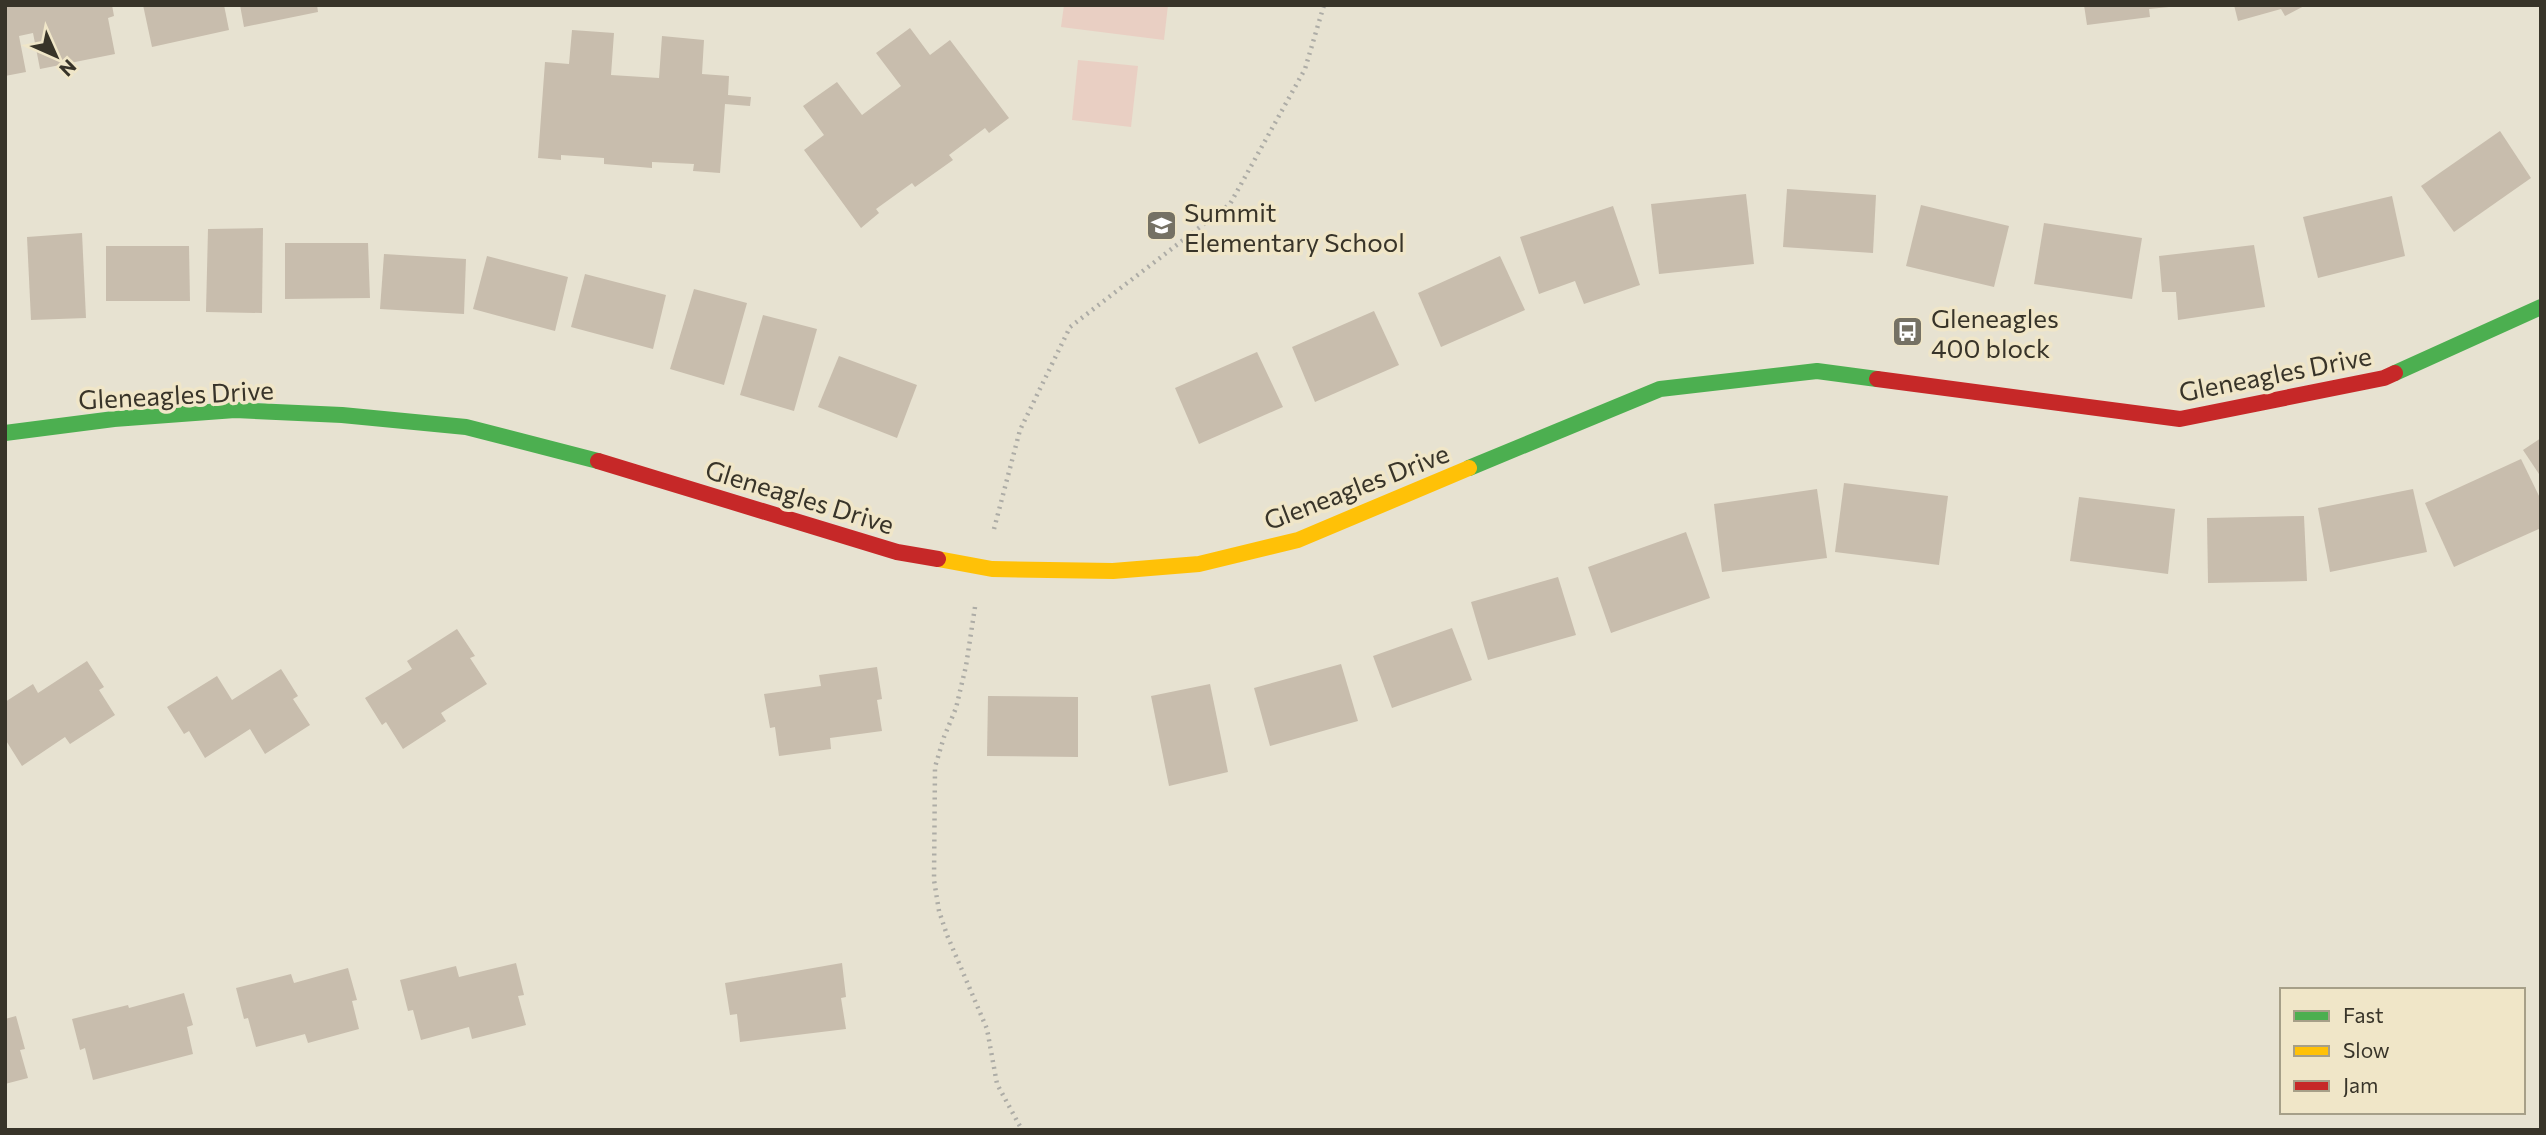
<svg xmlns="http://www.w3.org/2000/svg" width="2546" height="1135" viewBox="0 0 2546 1135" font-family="Commissioner,sans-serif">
	<rect width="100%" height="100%" fill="#e7e2d1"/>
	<g fill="#e9cfc3">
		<path d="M 1064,5 L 1168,5 L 1164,40 L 1061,27 Z"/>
		<path d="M 1078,60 L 1138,66 L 1131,127 L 1072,120 Z"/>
	</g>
	<g fill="#c8bdad">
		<path d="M 5,5 L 112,5 L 114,16 L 108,18 L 115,54 L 40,69 L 33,33 L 19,36 L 26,72 L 5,76 Z"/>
		<path d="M 143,5 L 224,5 L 229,30 L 152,47 Z"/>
		<path d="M 240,5 L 317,5 L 318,12 L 244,27 Z"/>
		<path d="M 2084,5 L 2169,5 L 2169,7 L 2149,9 L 2150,17 L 2087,25 Z"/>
		<path d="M 2234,5 L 2306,5 L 2285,16 L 2281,9 L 2238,21 Z"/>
		<path d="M 910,28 L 930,55 L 950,40 L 1009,118 L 989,133 L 985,128 L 949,155 L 953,160 L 915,187 L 912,183 L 876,209 L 879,213 L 861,228 L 804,150 L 824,135 L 803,106 L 837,82 L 862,115 L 901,86 L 876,53 Z"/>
		<path d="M 572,30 L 614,33 L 611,75 L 659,78 L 662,36 L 704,40 L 702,74 L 729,76 L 728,95 L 751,97 L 750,106 L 725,104 L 720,173 L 693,171 L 694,164 L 652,162 L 652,168 L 604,164 L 604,158 L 561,155 L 561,160 L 538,158 L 545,62 L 569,64 Z"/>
		<path d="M 2500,131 L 2531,178 L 2454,232 L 2421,186 Z"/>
		<path d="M 1787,189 L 1876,195 L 1873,253 L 1783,247 Z"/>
		<path d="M 1746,194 L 1754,264 L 1659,274 L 1651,204 Z"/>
		<path d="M 2392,196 L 2405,256 L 2318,278 L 2303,217 Z"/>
		<path d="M 1921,205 L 2009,226 L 1994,287 L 1906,266 Z"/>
		<path d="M 1613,206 L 1640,285 L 1584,304 L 1575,281 L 1539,294 L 1520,237 Z"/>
		<path d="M 2044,223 L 2142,238 L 2132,299 L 2034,284 Z"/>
		<path d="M 263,228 L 262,313 L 206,312 L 208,229 Z"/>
		<path d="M 82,233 L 86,318 L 31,320 L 27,237 Z"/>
		<path d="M 285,243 L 368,243 L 370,298 L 285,299 Z"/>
		<path d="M 2254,245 L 2265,307 L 2178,320 L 2176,292 L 2162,292 L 2159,256 Z"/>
		<path d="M 106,246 L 189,246 L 190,301 L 106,301 Z"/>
		<path d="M 384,254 L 466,259 L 464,314 L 380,309 Z"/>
		<path d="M 487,256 L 568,277 L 555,331 L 473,309 Z"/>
		<path d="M 1500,256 L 1525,310 L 1441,347 L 1418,293 Z"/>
		<path d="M 585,274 L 666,295 L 653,349 L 571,327 Z"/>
		<path d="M 694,289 L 747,303 L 724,385 L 670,369 Z"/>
		<path d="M 1374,311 L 1399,365 L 1315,402 L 1292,347 Z"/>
		<path d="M 763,315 L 817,329 L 794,411 L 740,395 Z"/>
		<path d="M 1257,352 L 1283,407 L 1199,444 L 1175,388 Z"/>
		<path d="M 839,356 L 917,385 L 897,438 L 818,407 Z"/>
		<path d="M 2541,438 L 2541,477 L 2523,450 Z"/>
		<path d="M 2521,459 L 2541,500 L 2541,528 L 2454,567 L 2425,503 Z"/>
		<path d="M 1844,483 L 1948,496 L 1939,565 L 1835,552 Z"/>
		<path d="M 1817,489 L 1827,558 L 1722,572 L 1714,504 Z"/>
		<path d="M 2413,489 L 2427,552 L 2330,572 L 2318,508 Z"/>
		<path d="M 2079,497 L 2175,509 L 2168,574 L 2070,561 Z"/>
		<path d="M 2304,516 L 2307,581 L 2208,583 L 2207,518 Z"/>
		<path d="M 1686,532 L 1710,598 L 1611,633 L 1588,567 Z"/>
		<path d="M 1558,577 L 1576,635 L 1488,660 L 1471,602 Z"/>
		<path d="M 1452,628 L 1472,680 L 1392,708 L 1373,656 Z"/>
		<path d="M 457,629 L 475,656 L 470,658 L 487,684 L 441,713 L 446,721 L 403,749 L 386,722 L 382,725 L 365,698 L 412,669 L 407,661 Z"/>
		<path d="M 87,661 L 104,687 L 99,690 L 115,715 L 70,744 L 65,737 L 22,766 L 5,739 L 5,702 L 33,684 L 38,693 Z"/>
		<path d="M 1341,664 L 1358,721 L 1270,746 L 1254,688 Z"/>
		<path d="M 877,667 L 882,699 L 877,700 L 882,731 L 830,738 L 831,749 L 779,756 L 775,727 L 770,728 L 764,694 L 821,686 L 819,675 Z"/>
		<path d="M 281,669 L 298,696 L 293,699 L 310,725 L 265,754 L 250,729 L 205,758 L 189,731 L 184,734 L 167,707 L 217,676 L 232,700 Z"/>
		<path d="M 1210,684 L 1228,772 L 1169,786 L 1151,696 Z"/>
		<path d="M 988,696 L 1078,697 L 1078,757 L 987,756 Z"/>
		<path d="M 516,963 L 524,995 L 518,996 L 526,1025 L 472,1039 L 469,1027 L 421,1040 L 413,1010 L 408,1011 L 400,980 L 456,966 L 459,977 Z"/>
		<path d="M 842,963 L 846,997 L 841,998 L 846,1029 L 740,1042 L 737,1014 L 730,1015 L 725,983 Z"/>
		<path d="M 348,968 L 357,1000 L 352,1001 L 359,1029 L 308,1043 L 305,1034 L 256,1047 L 248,1018 L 244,1019 L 236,988 L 291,974 L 294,983 Z"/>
		<path d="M 184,993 L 193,1025 L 187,1027 L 193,1054 L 93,1080 L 85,1048 L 80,1050 L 72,1019 L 128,1005 L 129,1008 Z"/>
		<path d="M 16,1016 L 25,1049 L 20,1050 L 28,1078 L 5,1084 L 5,1019 Z"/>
	</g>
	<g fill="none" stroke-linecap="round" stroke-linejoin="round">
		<g stroke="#adaca6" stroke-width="4.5" stroke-dasharray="2 5" stroke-linecap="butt">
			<path d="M 994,529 L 1020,430 L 1070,327 L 1230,204 L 1305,69 L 1324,5"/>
			<path d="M 975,607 L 966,666 L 956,708 L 944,737 L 935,767 L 934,880 L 939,911 L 947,935 L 987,1029 L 997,1084 L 1022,1130"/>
		</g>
		<g stroke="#4caf50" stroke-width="16">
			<path d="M 2395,373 L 2541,307"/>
			<path d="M 5,433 L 114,419 L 235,410 L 342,415 L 466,427 L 598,461"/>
			<path d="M 1469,468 L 1660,389 L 1817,371 L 1877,379"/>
		</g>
		<path stroke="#ffc107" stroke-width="16" d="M 938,559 L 992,569 L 1113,571 L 1199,564 L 1298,540 L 1469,468"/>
		<g stroke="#c62828" stroke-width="16">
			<path d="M 1877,379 L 2180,419 L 2384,378 L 2395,373"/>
			<path d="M 598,461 L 897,552 L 938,559"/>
		</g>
	</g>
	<defs>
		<symbol id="school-square" viewBox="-11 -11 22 22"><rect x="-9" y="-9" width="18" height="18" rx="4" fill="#757164" stroke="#f0e6c8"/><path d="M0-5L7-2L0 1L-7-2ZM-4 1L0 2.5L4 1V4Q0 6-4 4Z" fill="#fff"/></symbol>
		<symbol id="bus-square" viewBox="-11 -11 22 22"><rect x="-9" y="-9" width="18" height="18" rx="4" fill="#757164" stroke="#f0e6c8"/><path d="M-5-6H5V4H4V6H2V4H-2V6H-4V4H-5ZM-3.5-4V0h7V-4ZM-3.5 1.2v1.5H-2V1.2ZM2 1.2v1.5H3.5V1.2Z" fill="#fff"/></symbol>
	</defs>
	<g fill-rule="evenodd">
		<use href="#school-square" x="1144" y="208" width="35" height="35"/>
		<use href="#bus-square" x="1890" y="314" width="35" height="35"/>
	</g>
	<g text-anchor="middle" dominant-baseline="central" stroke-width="7" stroke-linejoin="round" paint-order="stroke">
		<g font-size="26" fill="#383429" stroke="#f0e6c8" text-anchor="start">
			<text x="1184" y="211">Summit<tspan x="1184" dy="30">Elementary School</tspan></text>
			<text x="1931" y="317">Gleneagles<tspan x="1931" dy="30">400 block</tspan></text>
		</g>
		<g font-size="26" fill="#383429" stroke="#f0e6c8">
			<text transform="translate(2275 373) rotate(-11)">Gleneagles Drive</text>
			<text transform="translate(176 394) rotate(-3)">Gleneagles Drive</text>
			<text transform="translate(1356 486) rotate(-21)">Gleneagles Drive</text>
			<text transform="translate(800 496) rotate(17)">Gleneagles Drive</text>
		</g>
	</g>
	<rect width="2546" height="1135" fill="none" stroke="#383429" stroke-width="14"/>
	<rect x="2280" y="988" width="245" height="126" fill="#f0e6c8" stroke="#a69f88" stroke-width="2"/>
	<rect x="2294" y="1011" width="35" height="10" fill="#4caf50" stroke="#a69f88" stroke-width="2"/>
	<text x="2343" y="1023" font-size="21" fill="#383429">Fast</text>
	<rect x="2294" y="1046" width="35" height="10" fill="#ffc107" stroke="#a69f88" stroke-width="2"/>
	<text x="2343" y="1058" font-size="21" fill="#383429">Slow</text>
	<rect x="2294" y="1081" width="35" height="10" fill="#c62828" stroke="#a69f88" stroke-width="2"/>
	<text x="2343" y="1093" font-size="21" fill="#383429">Jam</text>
	<g transform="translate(56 56) rotate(135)" stroke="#f0e6c8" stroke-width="5" paint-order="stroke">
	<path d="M0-5L12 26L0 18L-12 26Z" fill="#383429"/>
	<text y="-10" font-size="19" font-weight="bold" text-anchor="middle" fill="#383429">N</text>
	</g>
</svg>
